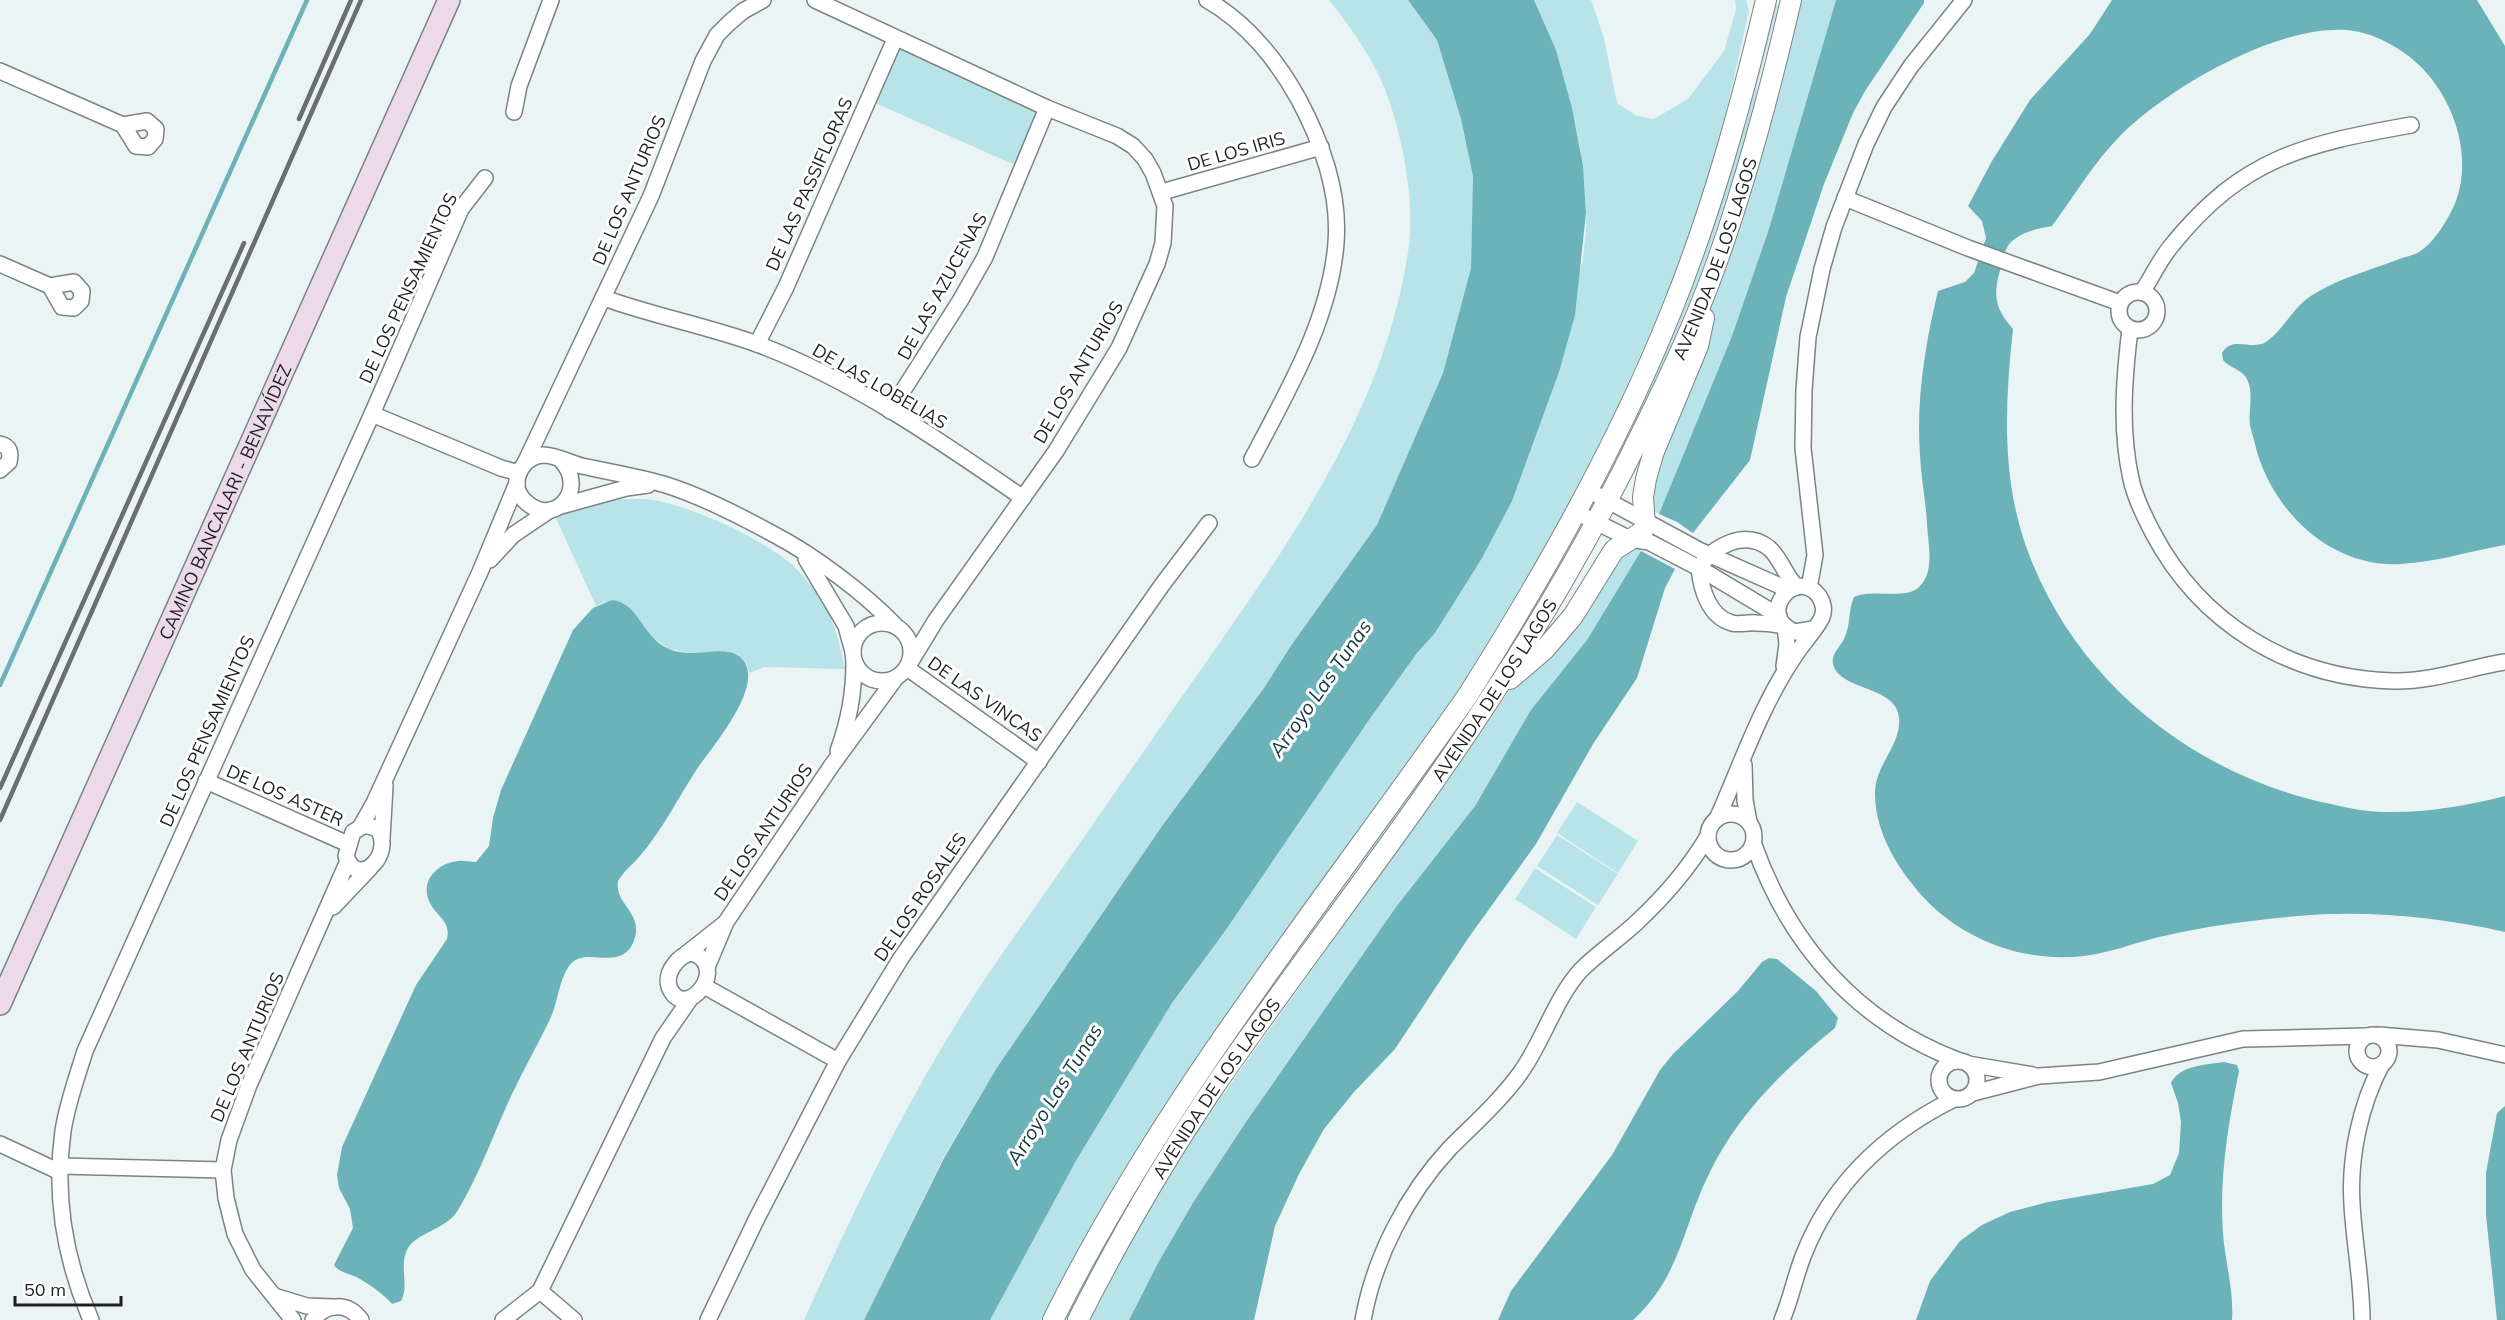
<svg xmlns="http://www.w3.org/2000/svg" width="2505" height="1320" viewBox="0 0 2505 1320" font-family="Mulish,sans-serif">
	<rect width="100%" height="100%" fill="#eaf4f5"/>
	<g fill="#b8e4e9">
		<path d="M 1329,0 L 1408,0 L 1437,40 L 1461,119 L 1473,176 L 1471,268 L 1443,373 L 1377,525 L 1290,647 L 1264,688 L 1162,826 L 996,1069 L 943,1158 L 864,1320 L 804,1320 C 853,1212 904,1105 968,1005 C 995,962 1025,922 1054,880 C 1102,812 1149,743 1197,675 C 1288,545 1387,408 1409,245 C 1415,197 1401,127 1382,82 C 1369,53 1349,25 1329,0 Z"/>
		<path d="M 1534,0 L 1591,0 L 1604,38 L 1617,103 L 1637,116 L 1654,119 L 1688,99 L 1724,51 L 1736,9 L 1735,0 L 1746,0 L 1749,11 L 1717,153 L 1666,298 L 1589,471 L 1486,652 L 1045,1320 L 990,1320 L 1077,1159 L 1172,1003 L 1223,934 L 1369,720 L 1417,653 L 1435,633 L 1583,261 C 1584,244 1587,227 1586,210 C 1584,137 1563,67 1534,0 Z"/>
		<path d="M 1799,0 L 1836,0 L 1769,230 L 1732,336 L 1659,514 L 1647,508 Z"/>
		<path d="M 1775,3 L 1778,5 L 1757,86 L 1751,126 L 1698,282 L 1644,409 L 1610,482 L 1607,480 L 1632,429 Z"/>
		<path d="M 897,47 L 1041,110 L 1017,166 L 873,102 Z"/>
		<path d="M 619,499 C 628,499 637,499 646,499 C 688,504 751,534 785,559 C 799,569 812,586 821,600 C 835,621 840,645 845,669 L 765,667 L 749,673 L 747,664 L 669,649 L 652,637 L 635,613 L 604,602 L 596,606 L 555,516 L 572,507 Z"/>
		<path d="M 1634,546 L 1641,551 L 1587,640 L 1517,735 L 1475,806 L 1396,907 L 1246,1122 L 1194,1201 L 1158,1263 L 1129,1320 L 1089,1320 L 1136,1232 L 1201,1126 L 1512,687 L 1611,560 Z"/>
		<path d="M 1544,596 L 1547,597 L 1071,1320 L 1061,1320 L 1083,1277 L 1189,1102 Z"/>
		<path d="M 1577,802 L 1638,841 L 1618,873 L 1557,833 Z"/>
		<path d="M 1557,835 L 1618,874 L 1598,905 L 1537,866 Z"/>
		<path d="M 1535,868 L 1596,907 L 1576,939 L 1515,899 Z"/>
	</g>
	<g fill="#6bb2b9">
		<path d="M 1408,0 L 1534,0 L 1556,50 L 1572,108 L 1583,166 L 1586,213 L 1575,315 L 1559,372 L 1512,501 L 1482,558 L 1435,633 L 1417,653 L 1369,720 L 1223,934 L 1172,1003 L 1077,1159 L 990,1320 L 864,1320 L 944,1158 L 996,1069 L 1162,826 L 1264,688 L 1290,647 L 1377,525 L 1443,373 L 1471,268 L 1473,176 L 1461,119 L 1437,40 Z"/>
		<path d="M 1836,0 L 1924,0 L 1924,3 L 1865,91 L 1853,113 L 1824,184 L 1786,297 L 1750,460 L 1693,533 L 1677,522 L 1659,514 L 1732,336 L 1769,229 Z"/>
		<path d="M 2112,0 L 2477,0 L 2505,46 L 2505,545 C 2470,551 2437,562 2401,564 C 2333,568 2276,515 2257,452 C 2255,443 2252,434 2250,425 C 2248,410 2255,389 2245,376 C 2239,369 2229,367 2223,360 L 2222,353 C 2232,335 2252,351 2266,342 C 2284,330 2293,306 2314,294 C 2338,279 2367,271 2394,261 C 2401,258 2412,256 2419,252 C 2435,242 2449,218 2456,201 C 2470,162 2459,118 2436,85 C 2418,57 2379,32 2346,30 C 2277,25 2168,88 2121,135 C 2094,162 2075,195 2052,226 C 2037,229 2022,231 2010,243 C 2005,248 2004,258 2002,264 C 1993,293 1993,306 2013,329 C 2005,403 2001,477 2027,549 C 2074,679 2189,771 2321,802 C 2341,806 2363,812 2384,812 C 2426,813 2465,806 2505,796 L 2505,932 C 2438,917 2367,910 2298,916 C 2251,920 2205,926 2159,937 C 2134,943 2110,953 2084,956 C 2020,964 1952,936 1913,885 C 1892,859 1875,827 1875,793 C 1875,767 1897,749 1899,725 C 1904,684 1840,693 1833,664 C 1831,654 1840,647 1844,639 C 1851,625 1848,610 1854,597 C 1873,588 1907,601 1920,586 C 1935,571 1928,543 1927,524 C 1926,501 1921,479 1920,455 C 1916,400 1925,345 1938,291 L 1965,282 L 1974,273 L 1986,238 L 1982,221 L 1968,206 L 1992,161 L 2030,100 L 2090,34 Z"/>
		<path d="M 1641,551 L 1675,569 L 1665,588 L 1637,678 L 1593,744 L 1536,844 L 1469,937 L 1395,1049 L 1354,1092 L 1324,1129 L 1299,1174 L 1275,1226 L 1254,1320 L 1129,1320 L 1158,1263 L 1194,1201 L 1246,1122 L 1396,907 L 1475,806 L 1531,710 L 1587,640 Z"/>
		<path d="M 612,600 C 641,604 641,637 669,649 C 694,660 723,643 740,657 C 770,682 709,750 695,772 C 677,800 661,832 639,857 C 632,865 624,871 618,881 C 614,905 646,913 633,943 C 619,973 584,944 569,966 C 559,980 558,1001 551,1017 C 539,1043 524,1068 512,1094 C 494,1132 480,1174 458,1210 C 447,1229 418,1232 408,1248 C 398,1265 410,1285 401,1301 L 392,1304 C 383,1294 372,1286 360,1279 C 352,1274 339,1273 334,1265 L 353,1228 L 350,1209 L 339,1188 L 337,1175 L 342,1147 L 416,985 L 447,939 C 451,921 437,917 430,903 C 419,882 437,863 458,861 C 464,860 470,862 476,862 L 489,846 L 493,818 L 501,790 L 573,630 L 593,608 Z"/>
		<path d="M 1769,958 L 1777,959 L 1816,991 L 1838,1018 L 1835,1028 C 1783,1070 1737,1115 1708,1176 C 1682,1229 1680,1277 1633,1320 L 1498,1320 L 1511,1291 L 1612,1155 L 1660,1070 L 1673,1054 L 1738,991 L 1762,962 Z"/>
		<path d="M 2224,1062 L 2237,1065 L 2239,1071 C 2228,1124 2219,1179 2223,1233 C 2225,1262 2234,1290 2232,1320 L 1916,1320 L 1930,1281 L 1960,1241 L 1982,1225 L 2010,1212 L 2048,1202 L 2153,1184 L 2170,1175 L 2179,1153 L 2181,1122 L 2178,1103 L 2171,1083 C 2180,1065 2205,1065 2224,1062 Z"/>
		<path d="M 2505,1106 L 2505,1320 L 2497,1320 L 2486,1215 L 2486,1173 L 2497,1113 Z"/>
	</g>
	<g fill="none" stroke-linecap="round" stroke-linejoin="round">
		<path stroke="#6bb2b9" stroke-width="4.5" d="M 0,685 L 307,0"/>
		<defs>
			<g id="minor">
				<path d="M 815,0 L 1047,108 L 1117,136 L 1133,146 L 1145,159 L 1153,173 L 1165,206 L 1163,243 L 1157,264 L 1119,348 L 1056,451 L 936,620 L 911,661"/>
				<path d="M 1207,0 C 1246,22 1278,61 1299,100 C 1322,143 1340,193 1336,243 C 1330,320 1287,392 1252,459"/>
				<path d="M 0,71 L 123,125 L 136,146 L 148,147 L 155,139 L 156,129 L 147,121 L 123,125"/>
				<path d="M 514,112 L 519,86 L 551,0"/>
				<path d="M 1162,192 L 1321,147"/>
				<path d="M 1845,198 L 1968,248 L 2120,303"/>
				<path d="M 0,264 L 50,286 L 74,282 L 82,291 L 81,301 L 74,308 L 62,307 L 50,286"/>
				<circle cx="2138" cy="311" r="19"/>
				<path d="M 2142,292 C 2152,277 2160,259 2172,245 C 2243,157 2305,144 2411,125"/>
				<path d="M 604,298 C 654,316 707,326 757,344 C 853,380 939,440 1023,498"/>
				<path d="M 2130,329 C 2124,379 2120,429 2131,479 C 2135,498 2144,516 2153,533 C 2201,624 2290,678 2393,681 C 2431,682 2468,668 2505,662"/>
				<path d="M 757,344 L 786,287 L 895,39"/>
				<path d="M 890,411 L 960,301 L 985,257 L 1047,108"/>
				<path d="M 372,414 L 501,468 L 519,473"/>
				<path d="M 0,444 C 10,446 11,453 9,462 L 0,470"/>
				<path d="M 561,460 C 589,490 553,528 526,502 C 522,499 520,495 518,491 C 513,474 526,456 543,455 C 556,455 570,463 582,466 C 609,472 636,476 663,484 C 696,494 744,518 775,535 C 815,556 864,593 895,625"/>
				<path d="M 525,463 L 651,196 L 703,61 L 717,35 L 729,23 L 743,11 L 763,0"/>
				<path d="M 1588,490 L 1699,550 L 1789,590"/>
				<path d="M 561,506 L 626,488 L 648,485"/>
				<path d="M 1576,512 L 1630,539 L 1649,542 L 1699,568 L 1779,616"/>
				<path d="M 806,559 L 846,626 L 853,652"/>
				<path d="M 490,560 L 513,535 L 550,510"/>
				<path d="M 1809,588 L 1815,555 L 1803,448 L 1804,390 L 1808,337 L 1822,269 L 1834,227 L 1866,144 L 1884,107 L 1911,66 L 1964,0"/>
				<circle cx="882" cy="652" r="29"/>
				<path d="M 1784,666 L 1787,644 L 1785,626 C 1775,624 1766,623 1756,623 C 1748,622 1740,625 1732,623 C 1709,617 1701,589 1699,568 C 1713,546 1745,529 1769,548 C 1781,558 1785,576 1797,587"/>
				<path d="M 907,668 L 1039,762"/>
				<path d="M 838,751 C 849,720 854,694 854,661"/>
				<path d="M 1744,765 L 1745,800 L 1749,822"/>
				<path d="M 206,781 L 348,844"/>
				<circle cx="1731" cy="837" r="23"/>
				<path d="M 1717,819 C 1742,763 1761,705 1796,654 C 1801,646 1820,624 1822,617 C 1825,610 1823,602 1819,596 C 1796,565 1754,616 1795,632 L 1813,629"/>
				<path d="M 365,825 L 378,829 C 394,855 358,890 346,856 L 353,832 Z"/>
				<path d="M 361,826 L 374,803 L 480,572 L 517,483"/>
				<path d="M 382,838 L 385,786"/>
				<path d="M 1754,845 C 1790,946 1858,1023 1960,1061"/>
				<path d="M 333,907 L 370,868"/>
				<path d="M 692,953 C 731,966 686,1022 670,989 C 663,974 678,955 692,953 Z"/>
				<path d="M 686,954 L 724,924"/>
				<path d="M 707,967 L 726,922 L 832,765 L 895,679"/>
				<path d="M 704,986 L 838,1061"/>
				<circle cx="2373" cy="1051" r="16"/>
				<path d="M 2379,1035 L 2438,1040 L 2505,1055"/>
				<circle cx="1958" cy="1080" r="19"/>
				<path d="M 1968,1064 L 2033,1075"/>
				<path d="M 1973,1093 L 2039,1076 L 2099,1072 L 2243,1039 L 2366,1036"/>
				<path d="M 0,1144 L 60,1172"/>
				<path d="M 60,1166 L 223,1170"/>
				<path d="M 540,1291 L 574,1320"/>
				<path d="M 274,1296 L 307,1306 L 332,1307"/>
				<path d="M 91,1320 C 65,1260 54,1196 63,1131 C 67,1104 77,1077 85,1051 L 372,414 L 461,209 L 485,178"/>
				<path d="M 293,1320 L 253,1270 L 235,1234 L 226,1198 L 223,1170 L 229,1140 L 249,1085 L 348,861"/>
				<path d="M 313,1320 C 326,1303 348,1302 361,1320"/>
				<path d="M 503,1320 L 540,1291 L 663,1038 L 690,999"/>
				<path d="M 708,1320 L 757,1218 L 838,1061 L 901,958 L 1162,585 L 1209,523"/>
				<path d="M 1363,1320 C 1374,1258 1407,1194 1450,1148 C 1475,1123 1501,1100 1521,1072 C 1543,1041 1556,997 1581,970 C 1598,953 1619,939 1636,923 C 1664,897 1689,868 1708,836"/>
				<path d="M 1782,1320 C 1791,1299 1795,1276 1804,1254 C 1832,1183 1886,1133 1954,1099"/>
				<path d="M 2362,1320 C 2362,1281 2354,1243 2352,1204 C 2349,1158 2360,1105 2382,1064"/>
			</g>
			<g id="tertiary">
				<path d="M 1510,679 L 1544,650 L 1573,616 L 1614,550 L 1642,532 L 1645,526 L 1643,497 L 1646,479 L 1653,454 L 1698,346 L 1704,318"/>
				<path d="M 1053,1320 C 1165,1095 1325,900 1468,695 C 1545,573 1617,446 1671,312 C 1712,211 1741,105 1766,0"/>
				<path id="s1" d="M 1078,1320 C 1119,1239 1165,1159 1216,1084 C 1307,953 1406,828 1493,694 C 1549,609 1599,521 1643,430 C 1669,378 1694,325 1714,270 C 1746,182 1770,91 1791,0"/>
			</g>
			<g id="secondary">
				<path id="s2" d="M 0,1004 L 449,0"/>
			</g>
		</defs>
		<use href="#minor" stroke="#7b8484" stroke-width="18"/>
		<use href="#tertiary" stroke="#7b8484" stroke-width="22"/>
		<use href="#secondary" stroke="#7b8484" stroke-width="24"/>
		<use href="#minor" stroke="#fff" stroke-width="15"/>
		<use href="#tertiary" stroke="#fff" stroke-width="20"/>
		<use href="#secondary" stroke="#eddae8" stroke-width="21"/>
		<g stroke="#696f6f" stroke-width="4.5">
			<path d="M 299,119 L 351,0"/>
			<path d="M 0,788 L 244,243"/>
			<path d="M 0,820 L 361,0"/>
		</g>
	</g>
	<g text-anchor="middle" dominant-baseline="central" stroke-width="6" stroke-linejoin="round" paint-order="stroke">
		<g font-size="18" fill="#1e2121" stroke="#fff">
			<text transform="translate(1236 151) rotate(-16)">DE LOS IRIS</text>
			<text transform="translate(809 184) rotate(-66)">DE LAS PASSIFLORAS</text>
			<text transform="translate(629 190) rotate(-67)">DE LOS ANTURIOS</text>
			<text stroke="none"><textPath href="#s1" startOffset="1242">AVENIDA DE LOS LAGOS</textPath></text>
			<text transform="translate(942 286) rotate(-61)">DE LAS AZUCENAS</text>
			<text transform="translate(408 288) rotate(-65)">DE LOS PENSAMIENTOS</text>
			<text transform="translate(1078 372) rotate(-60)">DE LOS ANTURIOS</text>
			<text transform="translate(880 386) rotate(30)">DE LAS LOBELIAS</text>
			<text stroke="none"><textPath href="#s2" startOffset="550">CAMINO BANCALARI - BENAVÍDEZ</textPath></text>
			<text stroke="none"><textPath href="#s1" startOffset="756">AVENIDA DE LOS LAGOS</textPath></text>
			<text transform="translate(985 699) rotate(35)">DE LAS VINCAS</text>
			<text transform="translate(207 731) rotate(-66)">DE LOS PENSAMIENTOS</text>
			<text transform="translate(285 795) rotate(24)">DE LOS ASTER</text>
			<text transform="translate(763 832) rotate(-56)">DE LOS ANTURIOS</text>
			<text transform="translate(920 897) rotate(-56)">DE LOS ROSALES</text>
			<text transform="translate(247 1047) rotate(-67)">DE LOS ANTURIOS</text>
			<text stroke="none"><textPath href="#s1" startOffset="270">AVENIDA DE LOS LAGOS</textPath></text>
		</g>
		<g font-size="20" font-style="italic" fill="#15393c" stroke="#fff">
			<text transform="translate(1320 688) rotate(-55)">Arroyo Las Tunas</text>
			<text transform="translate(1054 1094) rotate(-58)">Arroyo Las Tunas</text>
		</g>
	</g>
	<path d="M15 1296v9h106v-9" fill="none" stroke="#1e2121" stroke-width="3"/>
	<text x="24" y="1296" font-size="18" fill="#1e2121" stroke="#ffffff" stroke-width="4.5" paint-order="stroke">50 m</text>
</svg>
